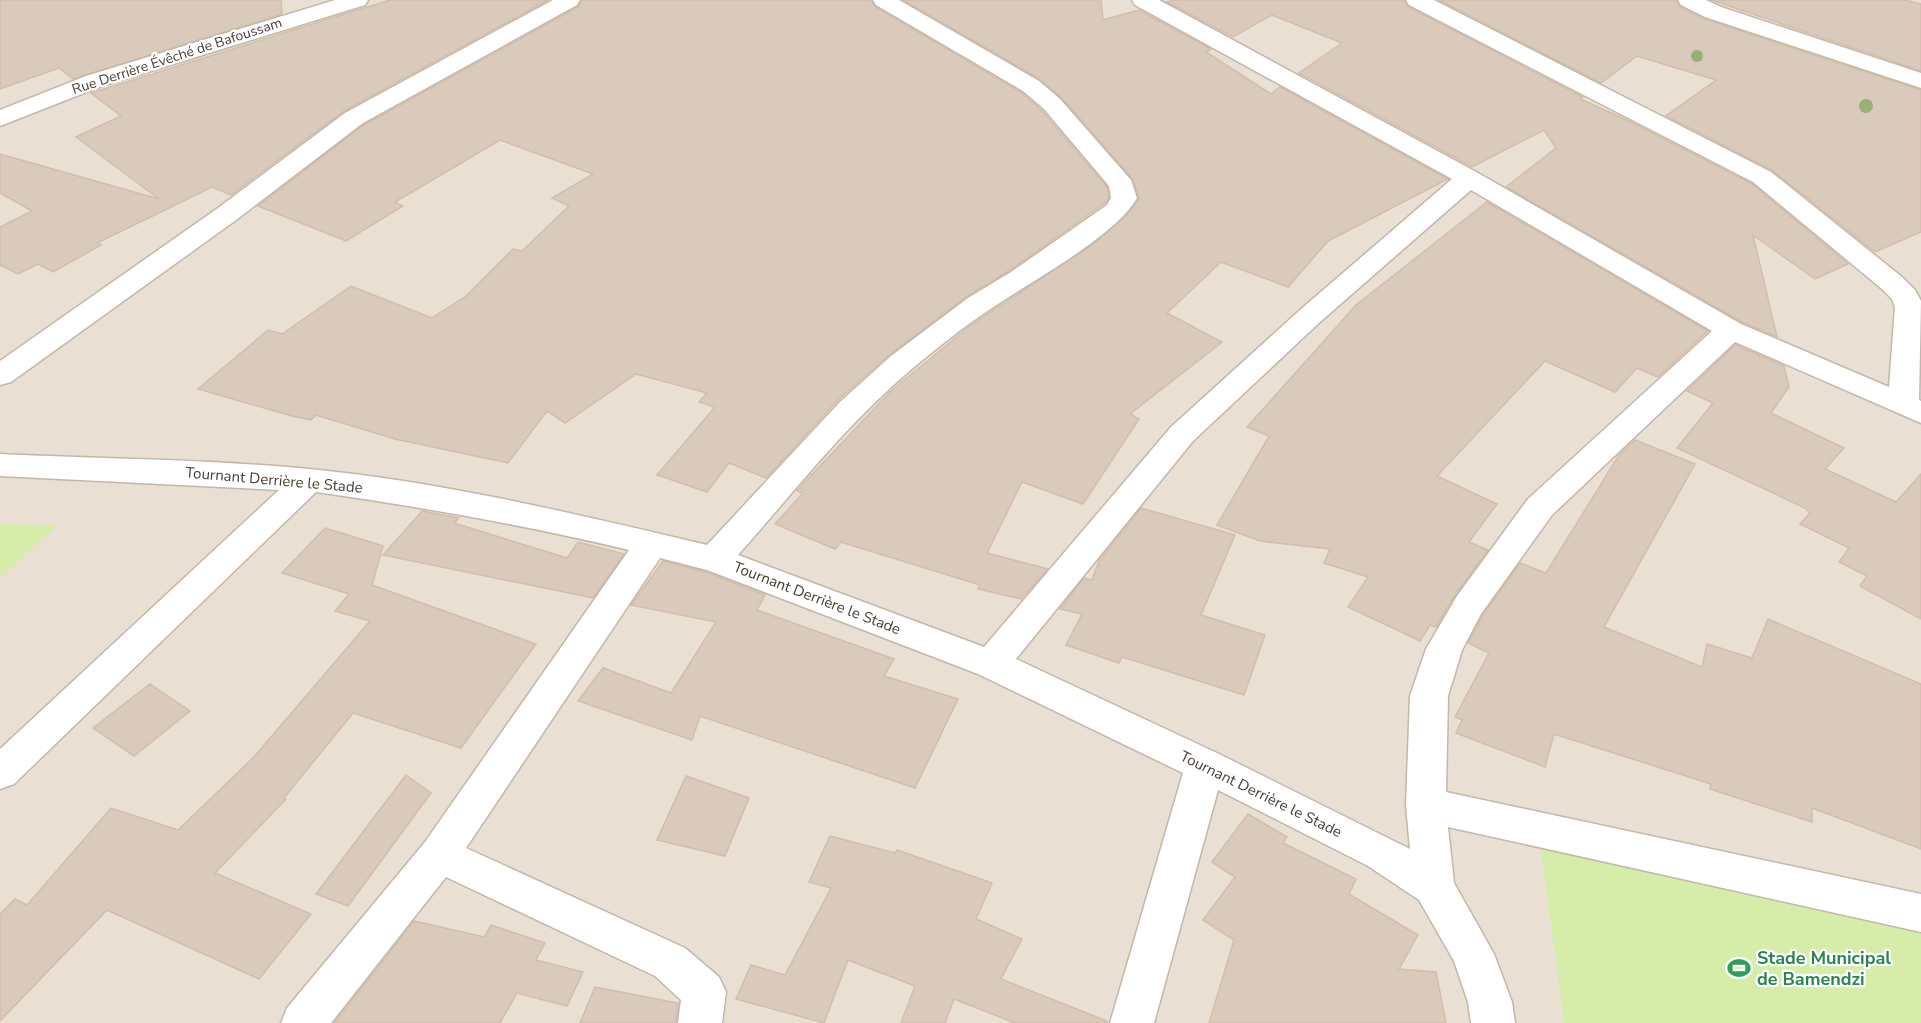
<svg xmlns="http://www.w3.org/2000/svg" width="1921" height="1023" font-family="'Nunito Sans',sans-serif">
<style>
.residential{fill:#e9dfd2}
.green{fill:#d6eda9}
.building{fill:#dacabc;stroke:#d2beab;stroke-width:1.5}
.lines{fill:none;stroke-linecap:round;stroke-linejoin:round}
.minor-casing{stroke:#c3b7a9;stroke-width:3}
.minor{fill:#fff;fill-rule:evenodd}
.tree{fill:#9ab079}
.labels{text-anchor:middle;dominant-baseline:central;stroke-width:4.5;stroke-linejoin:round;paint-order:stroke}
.far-street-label{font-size:14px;fill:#473d34;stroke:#fff}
.street-label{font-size:15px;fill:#473d34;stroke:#fff}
.near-leisure-label{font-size:18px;font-weight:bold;fill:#27864d;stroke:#fff;text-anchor:start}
</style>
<rect width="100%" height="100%" fill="#f4ede4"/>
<rect class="residential" x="0" y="0" width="1921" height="1023"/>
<g class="green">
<path d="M0 524 56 526 0 578Z"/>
<path d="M1538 826 1921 913V1023H1564Z"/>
</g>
<g class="building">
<path d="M0 0H281L282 14 73 79 59 68 0 89Z"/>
<path d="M390 0H548L344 111 231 195 212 187 97 243 101 245 53 272 38 264 18 274 0 265V227L32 211 0 193V154L159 199 76 137 121 116 91 93Z"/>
<path d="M582 0H871L875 7 1022 93 1042 111 1107 187 1109 198 1105 203 1010 270 967 296 890 354 838 400 766 478 729 463 707 492 657 475 715 407 699 402 707 393 636 374 565 423 547 411 508 463 395 439 316 415 311 420 292 416 198 389 268 330 282 334 351 286 432 318 465 297 513 249 522 251 569 206 552 198 593 174 500 140 395 202 403 206 346 241 258 206 364 125 578 7Z"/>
<path d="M903 0H1101L1103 20 1139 10 1211 49 1206 52 1271 94 1280 87 1448 179 1328 241 1288 287 1221 262 1167 313 1222 342 1130 414 1139 419 1083 504 1022 482 987 553 1048 569 1021 599 978 589 980 585 841 542 835 549 775 524 803 493 797 491 803 484 891 391 971 325 1092 245 1127 215 1139 199 1133 179 1062 98 1040 79Z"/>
<path d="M1174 0H1404L1408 7 1583 97 1580 99 1627 120 1752 184 1848 264 1815 279 1753 235 1777 337 1742 322 1506 187 1556 148 1544 130 1472 167 1299 73 1342 43 1272 15 1233 37 1167 2Z"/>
<path d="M1439 0H1676L1680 7 1704 19 1921 90V232L1875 252 1772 170 1666 116 1716 80 1637 56 1601 83Z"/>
<path d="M1711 0H1905L1921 4V71Z"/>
<path d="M1487 202 1708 331 1658 377 1637 368 1615 392 1545 361 1437 476 1497 504 1469 542 1488 550 1455 595 1436 627 1430 625 1420 641 1348 607 1368 577 1324 563 1330 549 1260 541 1217 525 1269 436 1247 427 1356 305Z"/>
<path d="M1735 345 1784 366 1789 387 1771 413 1844 448 1825 469 1896 502 1921 474V619L1860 586 1867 576 1839 562 1849 548 1800 524 1810 513 1805 508 1677 448 1713 403 1687 391Z"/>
<path d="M1635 440 1695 464 1604 627 1702 667 1707 644 1752 658 1768 619 1921 684V849L1812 808V822L1710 789 1711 784 1554 734 1545 767 1456 733 1462 720 1455 717 1489 653 1468 643 1483 615 1520 563 1546 573 1619 455Z"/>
<path d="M1141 508 1235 535 1201 615 1265 635 1244 695 1122 657 1119 663 1066 645 1082 614 1060 609 1084 578 1092 580 1099 561Z"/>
<path d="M422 511 459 518 454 523 567 558 578 542 624 554 593 598 383 555Z"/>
<path d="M325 528 383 546 372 585 536 644 461 748 353 713 284 798 286 799 215 873 311 914 259 979 107 910 0 1021V914L15 899 27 905 111 808 178 830 254 757 370 621 335 611 349 594 282 573Z"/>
<path d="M663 561 706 572 765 595 757 610 894 659 884 676 958 699 915 788 700 716 692 740 578 701 603 668 671 693 716 622 631 605Z"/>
<path d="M150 684 190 711 134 756 93 728Z"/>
<path d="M406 775 431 793 348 906 316 894Z"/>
<path d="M686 776 749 798 725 856 657 840Z"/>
<path d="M1248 814 1287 837 1283 843 1356 879 1349 894 1418 935 1399 969 1436 972 1446 1023H1209L1234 940 1203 920 1235 877 1212 862Z"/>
<path d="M830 836 895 853 897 850 992 883 976 919 1022 939 1001 979 1107 1021V1023H1015L954 999 945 1023H901L915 986 848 960 824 1023 736 999 751 965 785 975 831 888 809 882Z"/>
<path d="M414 921 484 937 491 925 545 943 536 960 583 972 567 1006 517 993 500 1023H334Z"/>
<path d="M595 987 678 1003 676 1023H580Z"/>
</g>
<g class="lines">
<g class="minor-casing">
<g id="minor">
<path d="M335 0H368L365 5 102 86 0 126V110L86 76Z"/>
<path d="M553 0H580L577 5 363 123 236 220 11 382 0 385V361L218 208 345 113Z"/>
<path d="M873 0H899L1039 81 1060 99 1131 180 1137 198C1115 237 1028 283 989 310 963 327 937 348 913 368 848 422 794 492 738 555L984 647 1171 427 1300 310 1452 179 1135 5 1132 0H1159L1478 173 1741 324 1889 387 1895 307 1892 299 1882 289 1753 182 1409 5 1406 0H1434L1771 172 1902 277 1915 290 1921 301 1919 400 1921 401V423L1735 342 1552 515 1481 614 1462 650 1448 696 1446 792 1921 894V932L1448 827 1454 883 1494 954 1512 1002 1515 1023H1471L1468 1002 1454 961 1419 900 1368 866 1218 790 1154 1023H1110L1183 773 978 674 707 570 660 558 466 848 685 948 719 977 726 992 722 1023H678L681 1000 655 976 446 877 331 1023H281L287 1008 425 842 629 550C525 525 422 507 316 492L14 784 0 789V749L279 490 0 476V454C103 459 207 459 309 469 444 482 576 514 707 545L840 402 891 356 968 298 1011 272 1107 205 1111 198 1109 186 1044 109 1023 91 876 5ZM1471 190 1712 331 1528 499 1457 596 1426 649 1410 696 1406 805 1410 849 1219 754 1016 659 1193 441 1320 322Z"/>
<path d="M1678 0H1706L1721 7 1921 73V88L1705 17 1681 5Z"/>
</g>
</g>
<use href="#minor" class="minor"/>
</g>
<g class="tree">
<circle cx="1697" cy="56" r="6"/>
<circle cx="1866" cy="106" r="7"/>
</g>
<defs>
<g id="stadium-bare" transform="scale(1.8)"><path d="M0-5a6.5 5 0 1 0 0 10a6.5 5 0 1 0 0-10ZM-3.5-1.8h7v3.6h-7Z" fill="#2e9e5b" stroke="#fff" stroke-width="2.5" paint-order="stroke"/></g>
</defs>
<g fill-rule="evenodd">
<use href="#stadium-bare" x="1739" y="968"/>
</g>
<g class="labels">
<g class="far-street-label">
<text transform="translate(177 56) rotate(-18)">Rue Derrière Évêché de Bafoussam</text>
</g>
<g class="street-label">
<text transform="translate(274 480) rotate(5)">Tournant Derrière le Stade</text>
<text transform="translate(817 598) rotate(21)">Tournant Derrière le Stade</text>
<text transform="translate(1261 794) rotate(26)">Tournant Derrière le Stade</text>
</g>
<g class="near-leisure-label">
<text x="1757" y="958">Stade Municipal<tspan x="1757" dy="21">de Bamendzi</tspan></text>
</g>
</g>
</svg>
